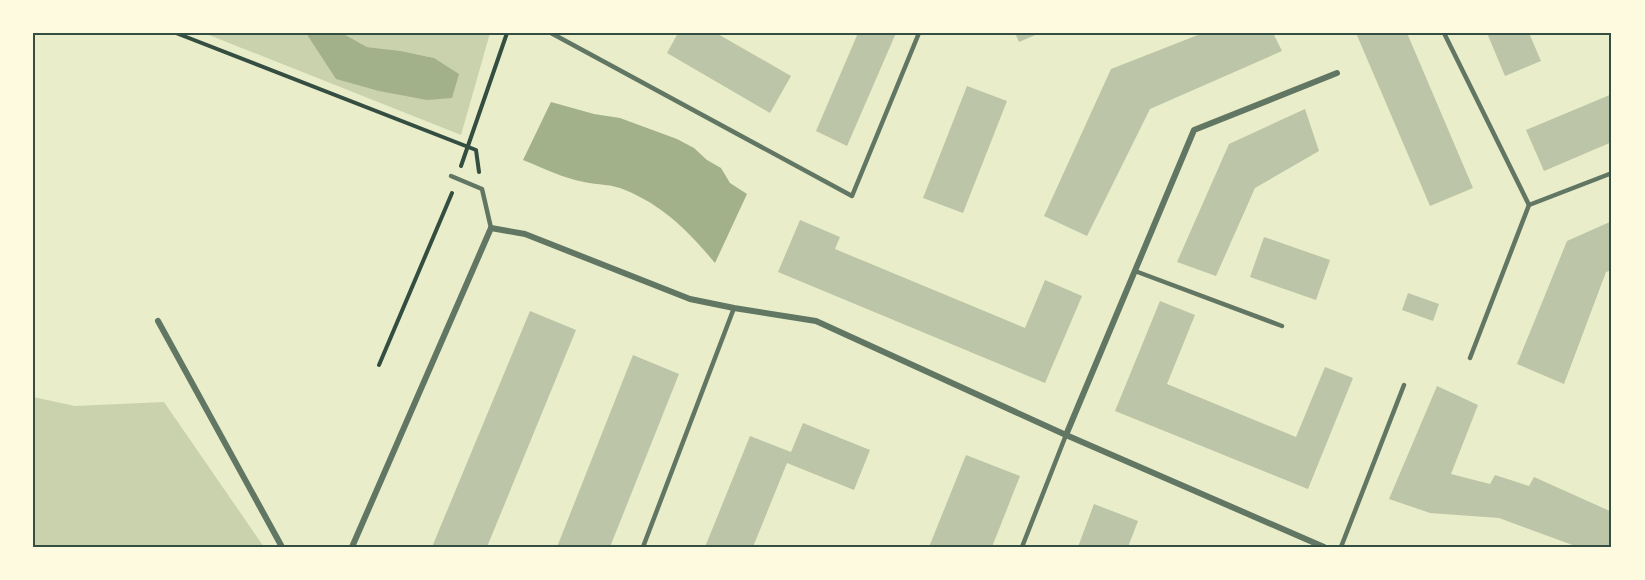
<svg xmlns="http://www.w3.org/2000/svg" width="1645" height="580" font-family="'Work Sans',sans-serif">
<style>
.green{fill:#cad2ad}
.water{fill:#a3b18a}
.building{fill:#bcc5a7}
.lines{fill:none;stroke-linecap:round;stroke-linejoin:round}
.path{stroke:#344e41;stroke-width:4}
.service{stroke:#617663;stroke-width:4.5}
.minor{stroke:#617663;stroke-width:6}
.neatline{fill:none;stroke:#344e41;stroke-width:2}
</style>
<rect width="100%" height="100%" fill="#e9edc9"/>
<g class="green">
<path d="M204 33H306L320 52 434 58 401 51 367 47 342 33H490L461 135Z"/>
<path d="M33 397 75 406 164 402 264 547H33Z"/>
</g>
<g class="water">
<path d="M306 33H342L367 47 401 51 434 58 459 74 452 98 427 100 379 91 336 79Z"/>
<path d="M551 102 594 114 620 118 677 139 694 148 707 160 721 168 730 183 747 194 715 263C689 232 664 206 625 190 612 184 598 185 584 182 563 178 543 168 523 160Z"/>
</g>
<g class="building">
<path d="M678 33H716L791 76 770 113 667 53Z"/>
<path d="M858 33H896L847 146 816 131Z"/>
<path d="M1015 33H1040L1019 42Z"/>
<path d="M1203 33H1273L1282 51 1150 109 1087 236 1044 216 1111 69Z"/>
<path d="M1356 33H1407L1473 188 1430 206Z"/>
<path d="M1487 33H1529L1541 61 1505 76Z"/>
<path d="M967 86 1007 101 963 213 923 198Z"/>
<path d="M1612 94V142L1544 171 1526 130Z"/>
<path d="M1305 109 1319 151 1255 188 1216 276 1177 262 1229 144Z"/>
<path d="M800 220 840 237 835 249 1025 328 1045 280 1082 296 1045 383 778 272Z"/>
<path d="M1612 221V270L1606 272 1564 384 1517 364 1567 241Z"/>
<path d="M1264 237 1330 260 1316 300 1250 277Z"/>
<path d="M1408 293 1439 304 1433 321 1402 310Z"/>
<path d="M1160 301 1195 315 1167 384 1296 437 1325 367 1353 378 1308 489 1115 411Z"/>
<path d="M530 311 576 330 487 547H432Z"/>
<path d="M633 355 679 374 610 547H557Z"/>
<path d="M1437 386 1478 405 1451 474 1490 484 1495 475 1529 486 1534 477 1612 512V547H1578L1499 518 1430 513 1389 499Z"/>
<path d="M803 423 870 450 854 490 787 463 753 547H705L750 436 791 452Z"/>
<path d="M966 455 1020 476 992 547H929Z"/>
<path d="M1094 504 1138 521 1128 547H1078Z"/>
</g>
<g class="lines">
<g class="path">
<path d="M176 33 476 150 479 172"/>
<path d="M461 166 507 33"/>
<path d="M379 365 452 193"/>
</g>
<g class="service">
<path d="M551 33 852 196 919 33"/>
<path d="M1444 33 1529 205"/>
<path d="M451 176 482 189 491 228"/>
<path d="M1135 271 1282 326"/>
<path d="M1470 358 1529 205 1612 173"/>
<path d="M643 547 734 308"/>
<path d="M1022 547 1066 435"/>
<path d="M1341 547 1404 385"/>
</g>
<g class="minor">
<path d="M158 321 282 547"/>
<path d="M1066 435 1194 130 1337 73"/>
<path d="M352 547 491 228 525 234 690 299 734 308 816 321 1066 435 1324 547"/>
</g>
</g>
<rect width="1645" height="580" fill="none" stroke="#fefae0" stroke-width="69"/>
<rect x="34" y="34" width="1576" height="512" class="neatline"/>
</svg>
